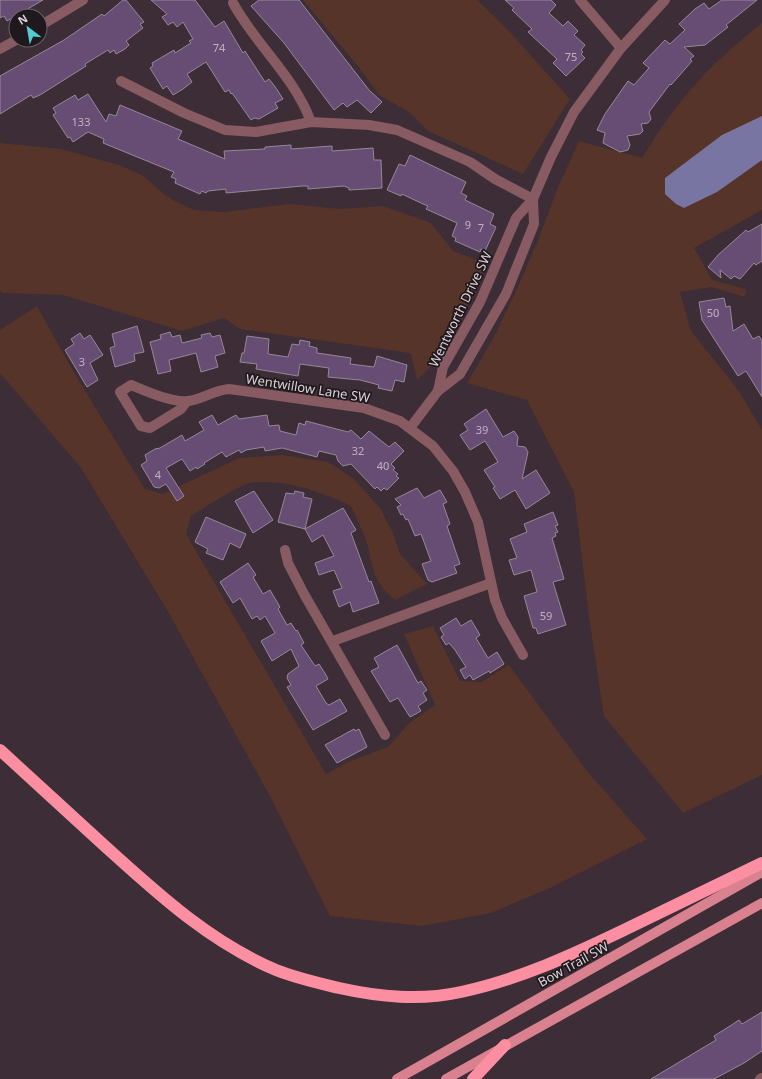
<svg xmlns="http://www.w3.org/2000/svg" width="762" height="1079" font-family="'Noto Sans',sans-serif">
<style>
.green{fill:#56342a}
.water{fill:#7875a3}
.building{fill:#674c74;stroke:#948999}
.lines{fill:none;stroke-linecap:round;stroke-linejoin:round}
.minor{stroke:#885b62;stroke-width:10}
.major{stroke:#da818f;stroke-width:10}
.highway{stroke:#fb8fa1;stroke-width:12}
.labels{text-anchor:middle;dominant-baseline:central;stroke-width:3.5;stroke-linejoin:round;paint-order:stroke}
.number-label{font-size:11px;fill:#c0b1c0}
.street-label{font-size:13px;fill:#ddd3d9;stroke:#1f181c}
</style>
<rect width="100%" height="100%" fill="#3c2d36"/>
<g class="green">
<path d="M303 0H477L509 31 570 99 523 174 428 131 409 112 379 95 361 70Z"/>
<path d="M762 23V210L694 248 712 280 746 289 745 297 711 287 680 292 691 331 739 391 762 430V775L683 813 604 716 589 617 574 492 527 400 467 383 494 337 516 291 537 243 558 187 579 141 642 158C657 134 673 109 692 88 713 64 737 43 762 23Z"/>
<path d="M0 143 61 149 119 165 142 175 169 198 194 210 224 212 290 204 341 209 383 206 431 223 453 251 488 264 457 327 435 362 417 380 411 354 404 352 240 329 224 318 182 331 63 295 2 293 0 290Z"/>
<path d="M37 306 73 371 145 489 163 494 239 458 282 455 328 462 353 478 380 508 393 533 400 554 427 584 395 600C372 580 374 571 367 543 363 531 356 518 351 506 322 492 283 478 250 483 241 484 201 510 191 516L186 534 326 774 348 762 388 747 409 723 435 705 404 634 433 626 460 681 481 682 509 665 587 771 647 839 550 888 491 913 422 926 330 916 271 798 167 610 81 468 0 373V330Z"/>
</g>
<path class="water" d="M762 116V160L717 192 684 208 676 204 665 194V178L722 135Z"/>
<g class="building">
<path d="M0 0H43L7 21 4 16 0 18Z"/>
<path d="M123 0H126L144 22 140 24 143 28 126 41 129 45 125 49 116 54 114 50 110 53 108 50 85 64 86 66 40 95 33 98 31 95 0 114V76L64 40 102 14 104 16Z"/>
<path d="M151 0H195L215 27 224 21 243 53 245 51 265 82 269 79 276 88 283 99 275 103 278 108 259 119 254 118 251 120 232 93 231 94 229 90 225 92 206 62 187 74 192 82 183 89 173 95 167 86 163 89 150 68 153 66 152 63 174 50 175 53 191 43 189 41 193 39 183 22 177 27 173 22 168 25 162 17 167 14Z"/>
<path d="M259 0H299L369 90 382 102 371 113 357 100 347 107 343 103 334 110 284 43 251 6Z"/>
<path d="M505 0H551L556 5 549 13 563 26 568 21 578 31 574 35 585 45 581 50 583 52 581 54 585 58 566 76 553 63 557 59 528 32 532 29 512 10 514 8Z"/>
<path d="M722 0H757L726 25 728 27 705 45 684 47 694 56 690 59 692 61 671 85 670 84 649 112 651 119 648 123 641 124 643 131 640 134 627 136 630 145 628 150 620 152 603 143 605 133 597 130 605 114 628 81 634 85 649 68 643 63 665 40 670 44 685 30 679 24 695 9 704 3 709 9Z"/>
<path d="M88 94 106 122 109 114 116 116 120 105 182 131 178 139 225 159 224 151 265 149V147L291 145V149L332 146V151L373 148 374 160H381L382 188 349 190V188L344 186 308 189V186H302L226 193V189L208 191 206 193 202 191 200 194 175 183 176 179 171 177 174 172 103 143 104 139 88 132 73 142 70 137 68 138 53 115 56 113 53 108 75 95 78 100Z"/>
<path d="M410 155 466 182 461 193 467 196 465 200 494 214 490 224 496 227 485 251 481 249 480 252 455 241 456 238 452 236 457 223 426 209 428 206 423 204 402 194 401 196 387 190 399 164 405 166Z"/>
<path d="M762 224V261L756 265 754 263 740 279 734 276 731 279 720 270 721 278 708 267 718 255 746 230 748 232Z"/>
<path d="M724 298 726 307 730 306 733 331 744 324 753 339 759 336 762 341V397L746 371 738 376 702 320 699 302Z"/>
<path d="M137 326 144 352 134 354 135 361 115 367 110 348 115 346 112 334Z"/>
<path d="M170 332 172 337 180 335 182 343 202 338 201 335 210 333 212 337 220 335 225 353 215 356 218 367 201 372 196 353 169 360 171 371 158 374 150 342 161 339 160 335Z"/>
<path d="M80 333 84 339 90 335 103 355 90 363 98 380 87 387 65 350 74 344 71 339Z"/>
<path d="M247 336 269 339 268 354 288 357 292 344 299 345 300 340 310 342 309 346 317 348V353L351 358 350 364 374 367 377 356 407 365 404 382 395 380 392 391 378 388 379 385 360 380 328 377 329 368 300 364 298 376 256 369 257 364 240 362 242 353H244Z"/>
<path d="M486 409 503 437 514 431 518 437 517 446 525 447 528 452 522 479 536 470 550 493 526 509 515 490 500 499 493 488 495 487 484 470 498 462 485 441 470 450 460 435 468 430 464 424Z"/>
<path d="M212 415 218 425 236 415 239 419 267 415 269 426 279 425 280 431 296 435 299 423 305 425 306 421 348 432 351 430 361 439 369 431 389 447 395 442 404 451 391 464 395 468 393 470 398 474 396 476 399 478 387 490 384 488 381 491 377 487 375 489 351 464 343 466 338 461 336 455 319 451 317 457 282 448 265 451 264 447 246 450 241 453 239 450 226 457 222 452 204 463 205 464 197 469 196 467 190 471 182 459 166 468 184 496 177 501 166 484 159 488 154 487 141 465 147 461 145 455 155 449 160 448 182 435 185 441 204 430 199 422Z"/>
<path d="M417 488 424 498 440 490 447 502 443 504 450 524 447 526 460 564 454 566 457 573 432 582 428 580 422 564 431 561 421 534 415 536 408 519 406 520 403 514 401 515 397 507 401 505 395 499Z"/>
<path d="M254 491 273 520 253 533 235 501Z"/>
<path d="M295 491 304 493 303 497 312 499 305 529 343 508 356 530 351 533 369 582 371 581 379 603 353 612 350 602 339 607 333 591 342 588 334 570 319 575 315 563 334 556 323 535 312 542 305 529 278 522 286 493 294 494Z"/>
<path d="M553 512 558 525 555 526 558 532 555 533 556 536 552 538 564 579 553 582 566 625 538 634 536 628H533L524 596 537 592 531 570 514 575 509 560 517 558 510 539 527 532 524 524Z"/>
<path d="M206 517 246 534 240 548 230 543 223 560 206 553 208 549 195 542Z"/>
<path d="M248 563 256 575 253 577 263 594 270 590 280 607 278 609 287 625 291 623 296 631 297 630 304 643 301 645 315 666 319 664 326 675 328 679 316 686 326 703 329 705 340 699 347 711 313 730 287 687 291 685 287 678 288 674 299 666 291 649 272 661 261 641 275 633 265 616 260 620 257 616 252 619 240 598 233 603 220 582Z"/>
<path d="M456 618 461 626 471 620 480 635 476 638 488 658 497 652 504 664 490 673 489 671 473 680 470 675 465 679 460 670 466 667 455 650 449 643 446 645 441 637 444 635 440 628Z"/>
<path d="M397 645 418 683 421 681 427 690 423 693 427 700 418 706 421 711 410 717 398 698 390 702 371 671 379 667 374 658Z"/>
<path d="M354 729 355 731 359 729 367 747 337 763 325 745Z"/>
<path d="M762 1012V1051L744 1063 714 1079H651L716 1040 714 1036 730 1026 739 1020 742 1024Z"/>
</g>
<g class="lines">
<g class="minor">
<path d="M580 0 621 48"/>
<path d="M233 3C256 45 294 76 311 122"/>
<path d="M40 26 83 0"/>
<path d="M0 49 16 40"/>
<path d="M121 81 184 113 225 130 256 132 311 122 369 125 397 130 470 162 495 179 533 199"/>
<path d="M438 391 443 367 480 302 516 218 533 199 551 157 574 112 621 48 665 0"/>
<path d="M187 401 181 409 150 428 141 426 120 392 131 385C146 391 172 403 188 401 201 400 214 390 229 389L364 408 400 421 433 446 453 471 465 492 478 522 495 600 502 618 523 655"/>
<path d="M410 428 438 391 460 374 506 294 534 224 533 199"/>
<path d="M285 550 288 563 304 594 385 735"/>
<path d="M333 641 491 583"/>
<path d="M760 1079 762 1078"/>
</g>
<g class="major">
<path d="M397 1079 762 872"/>
<path d="M446 1079 762 903"/>
</g>
<g class="highway">
<path d="M0 750C36 783 71 815 107 848 159 895 210 942 276 970 296 978 318 983 339 988 380 997 420 1001 461 992 518 980 572 955 624 930 670 908 716 885 762 863"/>
<path d="M473 1079 505 1045"/>
</g>
</g>
<g class="labels">
<g class="number-label">
<text x="219" y="47">74</text>
<text x="571" y="56">75</text>
<text x="81" y="121">133</text>
<text x="468" y="224">9</text>
<text x="481" y="227">7</text>
<text x="713" y="312">50</text>
<text x="82" y="361">3</text>
<text x="482" y="429">39</text>
<text x="358" y="450">32</text>
<text x="383" y="465">40</text>
<text x="158" y="474">4</text>
<text x="546" y="615">59</text>
</g>
<g class="street-label">
<text transform="translate(460 309) rotate(-64)">Wentworth Drive SW</text>
<text transform="translate(308 388) rotate(9)">Wentwillow Lane SW</text>
<text transform="translate(573 964) rotate(-29)">Bow Trail SW</text>
</g>
</g>
<g transform="translate(28 28) rotate(329)"><circle r="19" fill="#1f181c" stroke="#6b6368"/>
<path d="M0-3L7 15L0 10L-7 15Z" fill="#52cbd7"/>
<text y="-6" font-size="11" font-weight="bold" text-anchor="middle" fill="#ddd3d9">N</text>
</g>
</svg>
